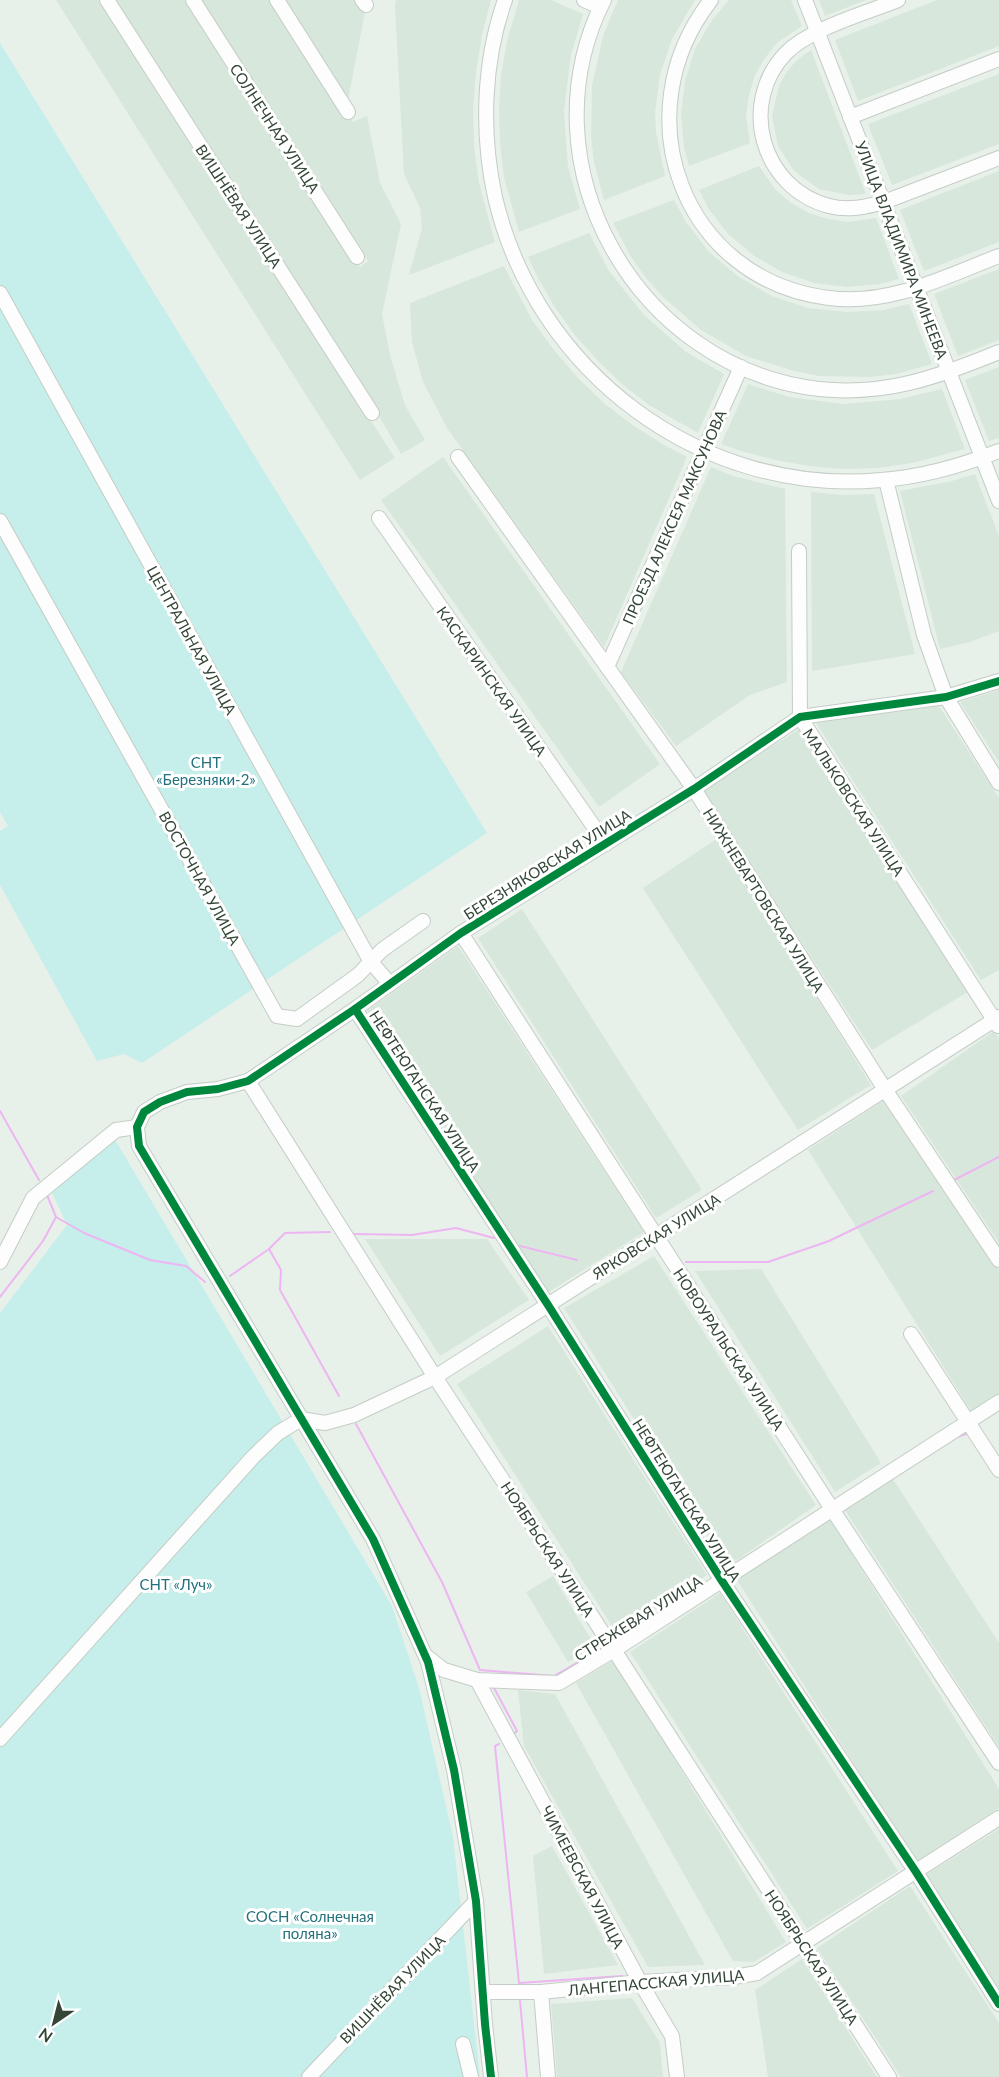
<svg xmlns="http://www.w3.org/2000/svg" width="999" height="2077" font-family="Lato,sans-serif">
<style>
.residential{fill:#d8e7db}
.green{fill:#c6eeea}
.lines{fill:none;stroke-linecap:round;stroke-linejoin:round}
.stream{stroke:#edb6f2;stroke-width:2}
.minor-casing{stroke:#c4cdc6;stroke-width:16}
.minor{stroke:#fcfdfc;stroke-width:14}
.cycleway-casing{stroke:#fff;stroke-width:11}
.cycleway{stroke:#00873e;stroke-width:8}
.labels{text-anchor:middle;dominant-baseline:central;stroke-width:6;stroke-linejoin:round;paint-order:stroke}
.street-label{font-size:15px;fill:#344737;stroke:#fff}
.park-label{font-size:15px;fill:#23717d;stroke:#fff}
</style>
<rect width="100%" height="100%" fill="#e8f0ea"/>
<g class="residential">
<path d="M56 0H101L395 458 360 480Z"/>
<path d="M111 0H187L360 267 368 261 199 0H274L353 122 367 116 380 183 401 224 382 314 390 355 405 405 425 440 401 454 379 416Z"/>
<path d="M280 0H357L365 12 348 100Z"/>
<path d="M396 0H491L482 35 476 72 473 109 474 146 479 183 495 242 409 275 422 228 420 208 404 174 395 7Z"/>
<path d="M519 0H551L583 14 571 55 564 111 568 167 580 209 519 232 504 178 500 144 499 109 501 75 507 41Z"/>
<path d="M618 0H695L672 39 660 75 655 113 656 132 665 176 604 200 594 162 591 137 592 86 603 36Z"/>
<path d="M729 0H791L802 26 778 42 765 58 755 75 749 95 746 115 750 143 689 166 684 147 681 114 685 81 695 49 712 20Z"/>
<path d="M819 0H866L825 16Z"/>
<path d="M937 0H999V46L858 101 835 40Z"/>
<path d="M811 50 866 194 849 195 819 189 794 171 778 146 772 116 779 86 786 73 796 61Z"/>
<path d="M999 74V144L892 185 868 124Z"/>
<path d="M759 166 775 189 791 203 809 213 828 219 848 222 876 218 899 279 880 284 847 287 814 283 782 272 754 256 728 234 708 208 699 190Z"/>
<path d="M999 171V242L924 271 900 210Z"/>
<path d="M674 200 686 222 709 252 739 277 772 296 808 308 846 312 885 310 909 304 932 364 896 374 871 377 819 376 794 371 746 356 701 330 663 297 646 278 631 257 613 223Z"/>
<path d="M589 233 609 271 644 315 686 352 724 374 698 433 649 405 622 384 597 360 574 334 554 306 537 276 528 257Z"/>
<path d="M504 266 532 320 554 350 578 378 605 404 634 426 666 446 687 457 604 647 447 428 423 382 412 342 410 303Z"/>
<path d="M999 269V340L958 356 934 294Z"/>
<path d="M999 367V438L989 441 965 380Z"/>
<path d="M748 384 789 397 844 404 900 399 942 389 965 449 912 463 878 468 843 469 809 466 775 460 741 451 721 444Z"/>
<path d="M443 457 660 764 599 807 381 500Z"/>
<path d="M711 467 733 476 785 489 787 682 750 695 676 746 621 672Z"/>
<path d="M975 474 999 536V631L970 642 940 649 900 491 952 481Z"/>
<path d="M811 492 843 495 874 494 915 654 812 671Z"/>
<path d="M999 690V762L960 702Z"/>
<path d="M939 706 999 798V970L981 980 816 723Z"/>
<path d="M801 728 971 990 872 1050 702 790Z"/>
<path d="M718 838 871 1085 798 1130 643 888Z"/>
<path d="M522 909 702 1190 656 1218 478 938Z"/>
<path d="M458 946 644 1232 547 1293 367 1011Z"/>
<path d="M994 1031 999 1039V1243L901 1096Z"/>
<path d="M883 1101 999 1270V1398L973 1414 808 1150Z"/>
<path d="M365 1239H487L529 1300 440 1356Z"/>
<path d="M654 1256 816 1505 727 1567 564 1308Z"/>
<path d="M761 1269 881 1463 835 1492 695 1271Z"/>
<path d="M548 1326 707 1575 617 1634 457 1384Z"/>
<path d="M893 1479 999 1643V1747L845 1510Z"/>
<path d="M830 1519 999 1789V1808L917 1863 737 1580Z"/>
<path d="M553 1576 595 1646 568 1662 526 1592Z"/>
<path d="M720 1593 898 1871 807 1929 630 1652Z"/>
<path d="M614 1660 786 1942 754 1962 733 1961 576 1683Z"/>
<path d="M518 1690 555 1694 705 1965 648 1967 524 1746Z"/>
<path d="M999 1829V1993L924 1876Z"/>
<path d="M552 1846 618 1965 544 1974 533 1856Z"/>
<path d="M910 1886 999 2023V2077H901L817 1948Z"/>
<path d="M802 1959 877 2077H768L755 1990Z"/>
<path d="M632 1998 660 2043 663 2077H557L551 2004Z"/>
</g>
<g class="green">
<path d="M0 43 487 833 142 1063 124 1054 97 1061 0 885V831L8 826 0 812Z"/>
<path d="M114 1138 392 1606 419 1688 453 1837 480 2077H0V1313L67 1225 51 1190Z"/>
</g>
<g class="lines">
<g class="stream">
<path d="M0 1111 39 1180"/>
<path d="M954 1180 999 1157"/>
<path d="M56 1217 84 1233 150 1260 186 1266 205 1282"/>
<path d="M354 1234 412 1235 456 1228 494 1238"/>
<path d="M520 1246 577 1260"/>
<path d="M269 1249 281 1270 280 1290 339 1396"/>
<path d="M686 1262H768L829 1241 933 1191"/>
<path d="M230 1276 269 1249 285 1233 330 1232"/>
<path d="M0 1297 43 1241 56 1217 47 1195"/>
<path d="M356 1424 442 1582 480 1670 554 1676 601 1649"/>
<path d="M957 1437 966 1434"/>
<path d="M493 1686 517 1731 512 1735"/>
<path d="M499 1744 495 1746 519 1983 622 1976"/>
<path d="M520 2001 527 2077"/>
</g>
<g class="minor-casing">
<g id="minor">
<path d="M107 0 372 413"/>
<path d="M193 0 357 257"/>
<path d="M277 0 348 112"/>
<path d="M362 0 366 5"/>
<path d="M505 0C483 62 481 133 495 197 535 371 701 497 881 480 922 477 961 466 999 451"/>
<path d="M584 0 600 7"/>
<path d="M604 0C521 165 637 368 819 389 886 396 938 377 999 352"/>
<path d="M711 0C622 114 682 280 829 298 889 306 944 277 999 256"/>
<path d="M805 0 999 501"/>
<path d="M898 0C866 13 809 29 786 53 738 103 761 188 829 206 848 211 866 207 884 202L999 158"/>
<path d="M850 117 999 59"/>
<path d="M0 293 371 962 390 984"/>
<path d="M458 457 694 789 886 1091 999 1260"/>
<path d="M886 480 924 635 946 697 999 783"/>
<path d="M379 518 606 844"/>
<path d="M0 521 277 1016 297 1019 358 975 382 950 423 921"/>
<path d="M799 551 800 717 998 1026"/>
<path d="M607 667 741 367"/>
<path d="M461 933 832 1509 999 1763"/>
<path d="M355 1009 548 1305 722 1581 916 1872 999 2004"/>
<path d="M248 1081 435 1377 614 1650 889 2077"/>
<path d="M137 1127 139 1146 373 1539 428 1662 454 1770 476 1901 485 2024 491 2077"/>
<path d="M137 1127 144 1112 160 1102 187 1092 218 1089 248 1081 355 1009 461 933 694 789 800 717 946 697 999 681"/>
<path d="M0 1262 33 1198 116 1130 137 1127"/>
<path d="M911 1334 999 1470"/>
<path d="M301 1419 325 1423 354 1415 435 1377 999 1017"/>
<path d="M426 1656 444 1670 477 1680 559 1683 614 1650 999 1402"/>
<path d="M477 1680 640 1982 672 2036 677 2077"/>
<path d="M0 1739 253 1457 278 1433 301 1419"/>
<path d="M484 1992H541L640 1982 734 1977 757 1973 999 1818"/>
<path d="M541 1992 548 2077"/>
<path d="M463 2044 471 2077"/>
<path d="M309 2077 476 1901"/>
</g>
</g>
<use href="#minor" class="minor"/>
<g class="cycleway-casing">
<g id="cycleway">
<path d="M355 1009 548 1305 722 1581 916 1872 999 2004"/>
<path d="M491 2077 485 2024 476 1901 454 1770 428 1662 373 1539 139 1146 137 1127 144 1112 160 1102 187 1092 218 1089 248 1081 355 1009 461 933 694 789 800 717 946 697 999 681"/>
</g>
</g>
<use href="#cycleway" class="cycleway"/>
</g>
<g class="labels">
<g class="street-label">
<text transform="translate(275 128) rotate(57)">СОЛНЕЧНАЯ УЛИЦА</text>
<text transform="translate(239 206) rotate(57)">ВИШНЁВАЯ УЛИЦА</text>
<text transform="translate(902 250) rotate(69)">УЛИЦА ВЛАДИМИРА МИНЕЕВА</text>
<text transform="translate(674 517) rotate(-66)">ПРОЕЗД АЛЕКСЕЯ МАКСУНОВА</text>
<text transform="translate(192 640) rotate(61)">ЦЕНТРАЛЬНАЯ УЛИЦА</text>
<text transform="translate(492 681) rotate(55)">КАСКАРИНСКАЯ УЛИЦА</text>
<text transform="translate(854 802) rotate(57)">МАЛЬКОВСКАЯ УЛИЦА</text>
<text transform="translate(547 864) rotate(-32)">БЕРЕЗНЯКОВСКАЯ УЛИЦА</text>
<text transform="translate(200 878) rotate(61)">ВОСТОЧНАЯ УЛИЦА</text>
<text transform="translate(764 900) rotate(58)">НИЖНЕВАРТОВСКАЯ УЛИЦА</text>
<text transform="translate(425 1091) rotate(57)">НЕФТЕЮГАНСКАЯ УЛИЦА</text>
<text transform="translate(656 1236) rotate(-32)">ЯРКОВСКАЯ УЛИЦА</text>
<text transform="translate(729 1349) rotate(57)">НОВОУРАЛЬСКАЯ УЛИЦА</text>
<text transform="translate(687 1500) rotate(58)">НЕФТЕЮГАНСКАЯ УЛИЦА</text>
<text transform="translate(548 1549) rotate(57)">НОЯБРЬСКАЯ УЛИЦА</text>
<text transform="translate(638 1618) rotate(-32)">СТРЕЖЕВАЯ УЛИЦА</text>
<text transform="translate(583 1877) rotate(62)">ЧИМЕЕВСКАЯ УЛИЦА</text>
<text transform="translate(812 1957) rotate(57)">НОЯБРЬСКАЯ УЛИЦА</text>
<text transform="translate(656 1982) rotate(-5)">ЛАНГЕПАССКАЯ УЛИЦА</text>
<text transform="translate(392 1989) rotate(-46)">ВИШНЁВАЯ УЛИЦА</text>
</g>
<g class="park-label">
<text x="206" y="762">СНТ<tspan x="206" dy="17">«Березняки-2»</tspan></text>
<text x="176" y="1584">СНТ «Луч»</text>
<text x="310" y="1916">СОСН «Солнечная<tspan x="310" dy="17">поляна»</tspan></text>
</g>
</g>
<g transform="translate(54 2023) rotate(215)" stroke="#ffffff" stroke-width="4.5" paint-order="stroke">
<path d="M0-4.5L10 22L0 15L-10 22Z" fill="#344737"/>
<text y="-9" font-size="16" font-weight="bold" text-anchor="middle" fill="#344737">N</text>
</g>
</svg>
